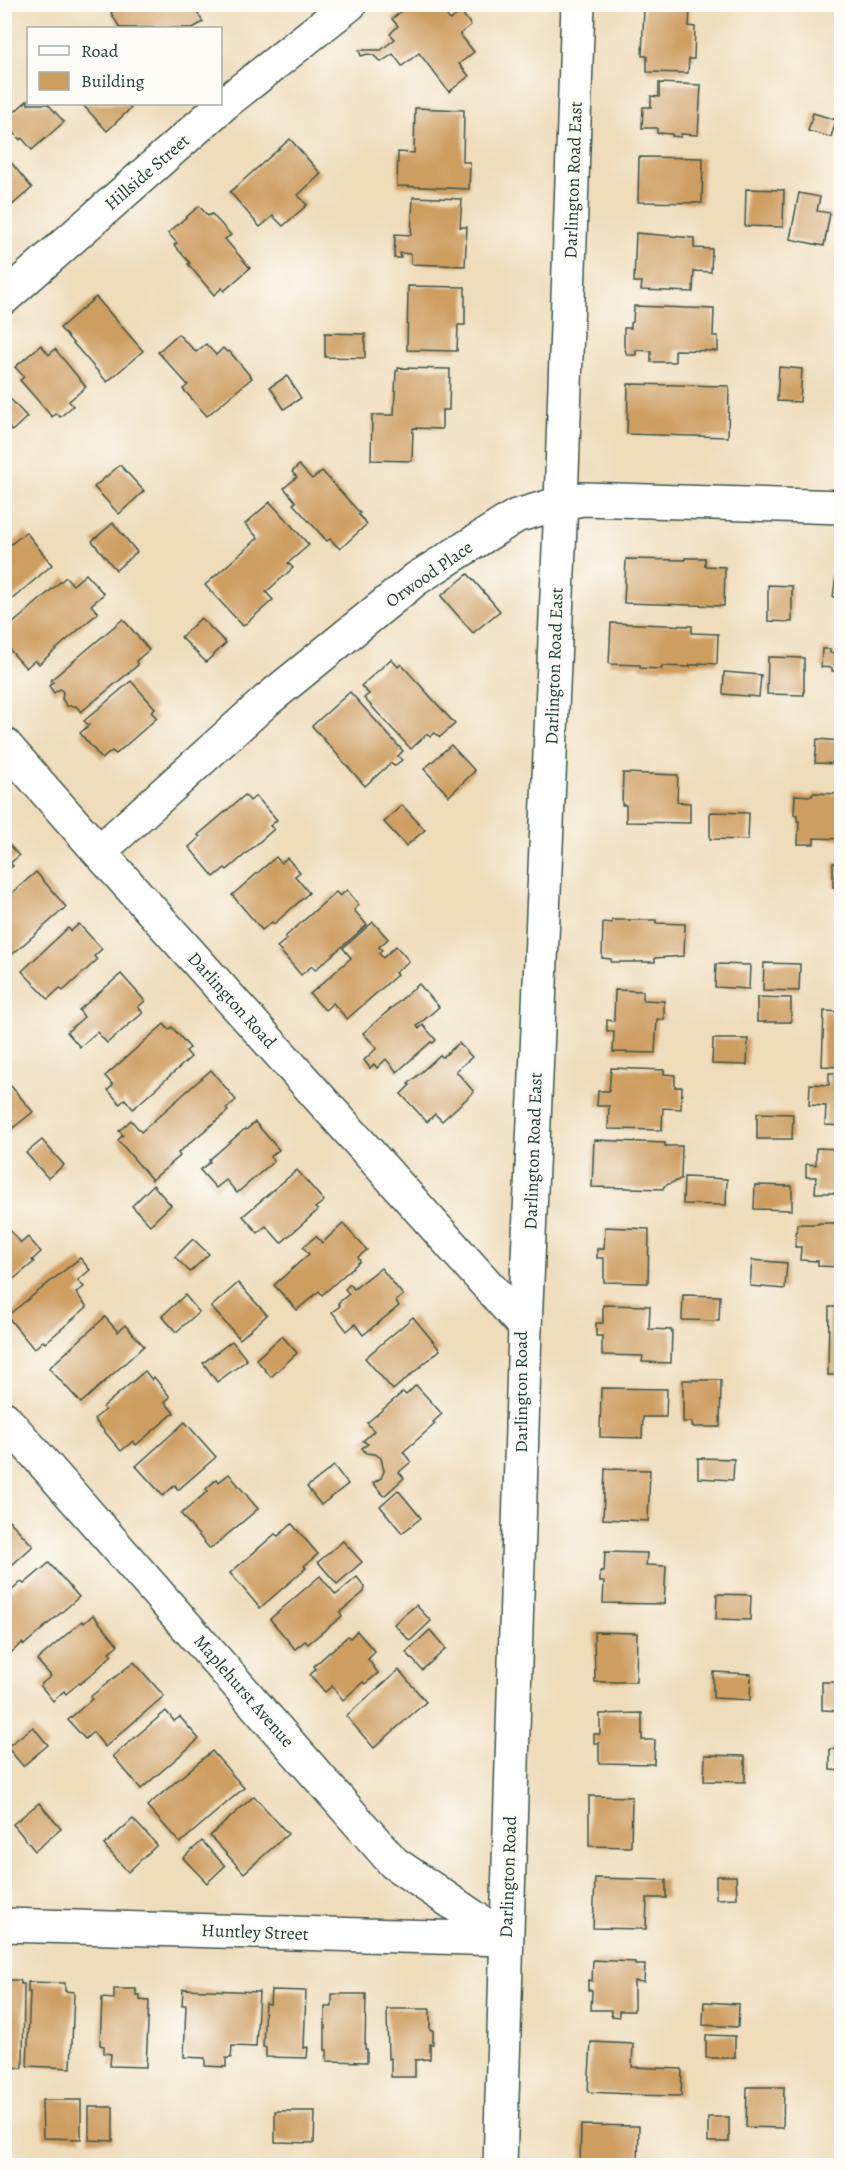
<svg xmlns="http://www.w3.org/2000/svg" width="846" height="2170" font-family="Alegreya,serif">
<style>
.building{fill:#ce9d60}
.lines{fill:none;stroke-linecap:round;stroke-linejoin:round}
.street-casing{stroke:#3e5548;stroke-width:36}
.street{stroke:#fff;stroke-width:33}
.labels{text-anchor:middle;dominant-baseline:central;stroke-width:6;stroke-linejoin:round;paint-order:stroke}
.street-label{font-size:18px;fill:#1f3d34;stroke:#fdfcf7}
</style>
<rect width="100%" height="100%" fill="#fdfcf7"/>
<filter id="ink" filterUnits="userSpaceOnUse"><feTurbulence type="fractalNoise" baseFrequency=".0167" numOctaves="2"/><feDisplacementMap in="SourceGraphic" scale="12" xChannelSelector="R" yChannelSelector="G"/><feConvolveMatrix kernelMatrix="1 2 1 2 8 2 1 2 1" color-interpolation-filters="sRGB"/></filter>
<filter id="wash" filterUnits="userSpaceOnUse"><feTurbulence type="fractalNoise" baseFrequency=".008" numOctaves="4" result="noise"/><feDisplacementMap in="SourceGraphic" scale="24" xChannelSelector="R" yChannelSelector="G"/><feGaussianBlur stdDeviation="1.35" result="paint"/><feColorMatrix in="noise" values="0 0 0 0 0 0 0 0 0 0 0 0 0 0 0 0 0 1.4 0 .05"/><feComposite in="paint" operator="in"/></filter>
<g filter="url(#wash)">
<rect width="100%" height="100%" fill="#eedcba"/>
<g id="blocks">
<g class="building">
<path d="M124 4H192L203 22 193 28H120L111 13Z"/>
<path d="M410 4H438L450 20 461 12 471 25 460 34 474 52 459 64 469 76 449 92 419 53 402 66 393 54 381 62 373 55 368 54 361 56 359 50H381L395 39 390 34 398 26 392 19Z"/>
<path d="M644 8 690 9 689 26 695 27 694 59H689L688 73 647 72V56H642Z"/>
<path d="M659 83 701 85 698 135 681 134V137L672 136V134L657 133V128H642L643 107H651V96L659 97Z"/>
<path d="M28 100V104H48L64 122 32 150 22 138 20 140 4 121Z"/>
<path d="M82 104H127L131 108 107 131Z"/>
<path d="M415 108 464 110 463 162H470L469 189 397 186 398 152 414 153Z"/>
<path d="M813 113 836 120 831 137 808 131Z"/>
<path d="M290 139 321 174 298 195 307 205 283 226 273 216 260 227 230 192Z"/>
<path d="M4 154 32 188 4 212Z"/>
<path d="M639 157 703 158 702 203 638 202Z"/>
<path d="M746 189 784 190 783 227 745 226Z"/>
<path d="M799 193 820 197 817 211 830 213 824 246 790 239Z"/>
<path d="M413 197 462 199 460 227H467L465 266 411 264V254L400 253 401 258H394L395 234 411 235Z"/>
<path d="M199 206 208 216 212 214 231 235 225 239 250 268 224 291 222 288 214 295 188 264 190 263 174 245 177 243 168 233Z"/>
<path d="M636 233 694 238V248L712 249 711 272 694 271 693 292 641 290 642 282H634Z"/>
<path d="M408 286 465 287V325H458L457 351 407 350Z"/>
<path d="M96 297 143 351 107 382 60 328Z"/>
<path d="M634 306 714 309 713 336H718V351L675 350V362H651V351L636 350V355H627L624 346V328H631V323L633 322Z"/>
<path d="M325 333 365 334V358L325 357Z"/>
<path d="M178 334 196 352 206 344 216 355 223 348 227 352 229 351 252 378 207 416 183 389 188 385 158 352Z"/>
<path d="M41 345 49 355 55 349 86 387 69 401 73 406 60 417 56 413 52 417 20 380 24 377 15 367Z"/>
<path d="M779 367 802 369 800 402 777 401Z"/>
<path d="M398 368 450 369 449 410H442V429L413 428 412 461 371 460 372 415H394L396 371H398Z"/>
<path d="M287 376 301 398 284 409 270 387Z"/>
<path d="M628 384 729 386 728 437 627 434Z"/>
<path d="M4 392 27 417 12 431 4 423Z"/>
<path d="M120 465 144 491 119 514 94 487Z"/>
<path d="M299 465 312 479 322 471 360 513 358 514 367 524 340 549 330 539 327 541 293 504 296 502 284 488 297 477 292 472Z"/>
<path d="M270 502 309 545 288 563 293 568 266 592 273 600 243 626 205 585 258 538 245 524Z"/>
<path d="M113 523 137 552 116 570 92 541Z"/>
<path d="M26 532 52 565 4 606V550Z"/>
<path d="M685 558H705V566L725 567 724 606 624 603 626 559 685 560Z"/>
<path d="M86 574 104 594 91 605 98 613 39 664 35 660 26 668 7 647 4 649V631L66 577 73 585Z"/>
<path d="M468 574 500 611 473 633 441 596Z"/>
<path d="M836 576 842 577V597H833Z"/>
<path d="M768 585 792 586V622L768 621Z"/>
<path d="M201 618 226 643 206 662 181 637Z"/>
<path d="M123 619 149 650 136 661 138 665 81 712 76 706H67L62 699 63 692 60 689 54 693 49 686 53 682 51 680Z"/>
<path d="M611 623 692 626V633L718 634 717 664 699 663V665H690V667L662 666V669L640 668V665L609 664Z"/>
<path d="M822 649H830V653L842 652V678L839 677V671H832V668L821 667Z"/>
<path d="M768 657 804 658V695L767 694Z"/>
<path d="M391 659 398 667 401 664 455 724 440 737 435 733 430 737 427 734 411 749 364 698 369 694 361 686Z"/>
<path d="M724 672 761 675 759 697 723 694Z"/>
<path d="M131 681 155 708 151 712 157 718 116 754 112 751 102 759 80 733 89 725 84 721Z"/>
<path d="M350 692 403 751 398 756 402 760 394 766 391 763 365 786 312 726Z"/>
<path d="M817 739 842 741V764L815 763Z"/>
<path d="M451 745 475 771 449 796 424 769Z"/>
<path d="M623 773 678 775 677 802 690 803V823L626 822V805H622Z"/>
<path d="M813 793 842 794V839L814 838V844H798L799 821H797V815H794L795 795 812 796Z"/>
<path d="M245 795 250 801 256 796 277 820 270 826 274 829 233 865 227 870 225 868 214 877 189 847 200 837 198 835Z"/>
<path d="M402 805 425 830 406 846 384 822Z"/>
<path d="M710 812 749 813 748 840 710 839Z"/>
<path d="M4 839 19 856 10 863 13 866 4 873Z"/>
<path d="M276 857 281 863 287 858 300 872 295 876 309 893 274 924 272 922 262 930 232 895Z"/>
<rect x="833" y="863" width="9" height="24"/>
<path d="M36 872 66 907 6 960 4 900Z"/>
<path d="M347 890 359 905 354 910 367 925 315 970 312 966 301 975 277 947 287 939 285 937 336 892 340 896Z"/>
<path d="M612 920H656V923L685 924 684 956 655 958V962H611V959L602 958 603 922 612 923Z"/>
<path d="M373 922 388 939 379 947 382 950 379 953 383 958 396 946 409 961 395 973 397 975 347 1019 333 1003 325 1010 310 994 351 958 343 948Z"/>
<path d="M79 924 102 949 94 956 97 960 63 991 60 988 48 999 22 971 68 928 71 931Z"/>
<path d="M839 926H842V969H838Z"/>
<path d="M764 963 800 964 799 991 763 990Z"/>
<path d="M716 964 750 965 749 989 715 987Z"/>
<path d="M121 974 145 1001 138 1007 143 1013 107 1043 97 1032 80 1047 67 1032 84 1017 79 1010Z"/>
<path d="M419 984 439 1007 417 1026 419 1029 423 1025 436 1040 433 1043 431 1042 397 1072 386 1059 377 1068 374 1064 370 1068 364 1060 377 1048 363 1033Z"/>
<path d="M615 990 643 991V1000L664 1001V1020L657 1019 655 1053 613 1052 614 1031H607V1020L614 1021Z"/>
<path d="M757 997 791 998V1022H757Z"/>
<path d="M824 1011 842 1012V1067L822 1066Z"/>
<path d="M164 1024 169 1030 172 1027 190 1048 186 1051 191 1057 133 1109 125 1099 120 1104 108 1090 113 1085 105 1076Z"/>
<path d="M713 1039H748L747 1065 712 1064Z"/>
<path d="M459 1043 472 1057 456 1071 474 1092 442 1121 435 1114 427 1122 401 1094 410 1085 408 1084 440 1055 443 1057Z"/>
<path d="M611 1068 664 1070V1074L675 1075V1087H682L681 1109 663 1108 662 1130 608 1129 609 1106H597L598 1091H609Z"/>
<path d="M211 1070 236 1100 226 1109 228 1111 178 1153 180 1156 152 1180 118 1140 123 1135 119 1131 131 1120 141 1132Z"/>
<path d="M829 1073H842V1126L825 1125 826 1106 809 1105 810 1084 829 1085Z"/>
<path d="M11 1086 33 1112 4 1135V1091Z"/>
<path d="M757 1113 793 1114 792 1139H757Z"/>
<path d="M255 1122 279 1150 270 1157 274 1161 237 1193 226 1180 216 1188 200 1170 210 1162 209 1160 245 1129 246 1130Z"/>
<path d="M42 1140 64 1165 48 1178 26 1153Z"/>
<path d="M594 1140 665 1143V1146H682L681 1179 664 1186 663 1189 592 1187Z"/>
<path d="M816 1148 842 1149V1193H815L816 1177H806V1164L816 1165Z"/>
<path d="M297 1170 324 1201 315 1208 318 1210 281 1243 266 1226 258 1233 243 1216Z"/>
<path d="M684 1177 727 1179 726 1205 683 1204Z"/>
<path d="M153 1185 171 1205 150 1225 132 1206Z"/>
<path d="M755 1185 792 1186V1210L754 1209Z"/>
<path d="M819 1223H842V1267L818 1266V1261L800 1260 801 1247H795L797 1224H819Z"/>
<path d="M343 1224 367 1250 358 1257 360 1261 322 1295 319 1291 297 1310 274 1285 309 1254 303 1247 316 1236 322 1243Z"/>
<path d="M6 1226 21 1243 28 1237 41 1252 32 1260 34 1262 4 1287V1228Z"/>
<path d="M605 1227 649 1229 648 1283 604 1282V1258H597V1249H604Z"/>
<path d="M193 1239 209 1254 190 1272 175 1257Z"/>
<path d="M80 1258 90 1270 78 1280 84 1287 76 1293 87 1307 45 1343 43 1341 34 1349 7 1316Z"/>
<path d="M752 1260 787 1263 785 1289 750 1286Z"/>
<path d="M381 1268 403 1295 396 1301 399 1306 363 1335 355 1324 347 1331 332 1312 340 1306 338 1303 349 1294 345 1289 350 1284 354 1289Z"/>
<path d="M238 1283 267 1315 240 1339 211 1307Z"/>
<path d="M185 1295 199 1312 176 1332 162 1316Z"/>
<path d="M683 1295 720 1296 719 1321 682 1320Z"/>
<path d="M603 1305 650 1306 649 1329 672 1330 671 1363 642 1362 643 1356 602 1355V1336H596V1323H603Z"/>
<path d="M829 1307H842V1375H828Z"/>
<path d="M105 1317 118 1332 125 1325 144 1346 81 1403 49 1368Z"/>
<path d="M413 1317 440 1350 393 1390 365 1358Z"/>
<path d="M282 1336 297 1353 271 1377 256 1359Z"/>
<path d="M232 1341 247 1360 217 1382 203 1363Z"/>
<path d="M145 1371 152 1380 154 1377 170 1397 165 1402 174 1413 136 1445 133 1441 121 1451 94 1419 105 1410 103 1407Z"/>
<path d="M683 1380H721L720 1427H692V1422H683Z"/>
<path d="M416 1385 442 1414 433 1422 435 1424 403 1452 411 1462 399 1472 404 1478 384 1496 373 1483 381 1478 384 1471 381 1458 375 1454 366 1453 362 1448 368 1444 363 1441 374 1431 367 1423 403 1392 406 1395Z"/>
<path d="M601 1388 667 1389 666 1417H643L642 1438 600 1437Z"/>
<path d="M185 1422 216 1457 178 1490 175 1485 163 1496 136 1466Z"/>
<path d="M698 1458 734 1459 733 1480 698 1478Z"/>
<path d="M334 1466 348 1484 321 1505 307 1487Z"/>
<path d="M605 1469 650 1470 648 1521 603 1519Z"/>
<path d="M229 1474 258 1509 210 1549 181 1514 208 1491 206 1489 217 1479 219 1482Z"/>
<path d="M398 1490 421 1518 402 1533 380 1506Z"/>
<path d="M4 1515 33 1546 4 1572Z"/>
<path d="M292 1524 318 1554 304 1566 306 1568 260 1608 230 1573 275 1534 278 1536Z"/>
<path d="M343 1541 362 1562 337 1584 318 1562Z"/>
<path d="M605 1552 647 1553 646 1565 666 1566 664 1604 603 1603 604 1582H600V1571H604Z"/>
<path d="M49 1563 79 1597 24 1645 22 1643 6 1657 4 1602 7 1600 5 1597 21 1582 24 1584Z"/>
<path d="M320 1576 336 1595 357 1577 365 1587 364 1592 340 1612 342 1616 308 1644 305 1641 295 1649 270 1619Z"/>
<path d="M717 1594 751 1595 750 1620 716 1619Z"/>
<path d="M416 1605 431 1621 410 1641 394 1624Z"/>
<path d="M93 1615 118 1645 109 1652 112 1655 93 1673 80 1684 79 1683 66 1694 64 1691 53 1701 40 1685 51 1676 37 1660 82 1621 84 1623Z"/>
<path d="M430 1630 446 1649 422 1670 406 1652Z"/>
<path d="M357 1631 375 1652 368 1659 378 1673 365 1684 363 1682 343 1700 332 1686 325 1692 310 1675 316 1669 314 1666 348 1636 350 1638Z"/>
<path d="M594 1632 637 1633 636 1682H595Z"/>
<path d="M134 1662 164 1696 105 1747 93 1732 85 1739 68 1720 92 1699 90 1697Z"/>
<path d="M399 1670 426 1702 374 1748 346 1716Z"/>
<path d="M713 1672 751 1674 750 1700 713 1698Z"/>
<path d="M822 1682H842V1711L822 1710Z"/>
<path d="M166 1711 174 1721 180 1717 199 1739 141 1789 113 1756Z"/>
<path d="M642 1713V1740H655L654 1764 599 1763V1743H594V1734H600V1714Z"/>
<path d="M33 1727 48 1745 23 1766 7 1747Z"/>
<path d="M830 1749H842V1771L830 1770Z"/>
<path d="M212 1751 244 1788 180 1843 147 1806Z"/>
<path d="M705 1755 745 1756V1782L704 1781Z"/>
<path d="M254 1796 288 1834 244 1873 210 1836Z"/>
<path d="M589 1796 632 1797 631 1847 589 1846Z"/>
<path d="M39 1803 61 1829 35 1851 13 1824Z"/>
<path d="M133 1819 157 1845 128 1872 104 1845Z"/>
<path d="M202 1841 225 1866 207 1883 183 1858Z"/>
<path d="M716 1876H736L737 1898 716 1899Z"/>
<path d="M595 1878 666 1880V1898H647L646 1929 593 1928Z"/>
<path d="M593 1960 635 1962V1965H645L644 1982 634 1981V2011H619V2017L611 2016V2010H591L592 1990H588V1980L592 1981Z"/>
<path d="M9 1980H20L21 1984H24L23 2068 4 2067V1984H9Z"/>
<path d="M28 1982 65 1983V1991L74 1992 71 2068 27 2066 30 1992H28Z"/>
<path d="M114 1989H136V1995H140V2000L149 2001 146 2067 110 2066 111 2054 104 2053V2046L100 2045 102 1998 114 1999Z"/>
<path d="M183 1989 259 1992 256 2047 232 2046 231 2058H226V2067L205 2066V2058L184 2057 186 2005H182Z"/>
<path d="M271 1990 306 1991 304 2048 308 2047 307 2058 266 2057V2047H263L265 2003 270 2004Z"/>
<path d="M332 1994H366L365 2049H367V2062L327 2061V2050H325V2007H332Z"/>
<path d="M704 2002 739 2004 738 2027 703 2025Z"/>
<path d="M387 2009H430V2030H433V2044H430V2059L415 2060V2077H391V2058L388 2059Z"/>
<path d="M706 2035 735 2036V2058H706Z"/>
<path d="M591 2042 633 2044 632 2067 682 2069 681 2096 630 2095V2094L588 2092Z"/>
<path d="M747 2087H784L783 2128 746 2127Z"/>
<path d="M42 2100H81V2139L43 2138Z"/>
<path d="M89 2107H113V2141L89 2140Z"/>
<path d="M275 2111H315L314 2143 275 2142Z"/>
<rect x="708" y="2117" width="21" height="25"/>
<path d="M581 2125 639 2126 638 2166H580Z"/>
</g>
</g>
</g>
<g filter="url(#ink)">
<use href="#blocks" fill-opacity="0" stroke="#3e5548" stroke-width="1.5"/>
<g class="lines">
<g class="street-casing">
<g id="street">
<path d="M4 298 225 103 350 4"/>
<path d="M4 744 99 852 525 1327 500 2166"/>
<path d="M99 852 266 701 416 579 516 516 561 503 583 499 842 507"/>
<path d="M525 1327 561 503 578 4"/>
<path d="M4 1418 394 1863 506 1939"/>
<path d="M4 1925 506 1939"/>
</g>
</g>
<use href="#street" class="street"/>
</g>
</g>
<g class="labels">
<g class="street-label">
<text transform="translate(147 172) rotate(-41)">Hillside Street</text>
<text transform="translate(573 180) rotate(-88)">Darlington Road East</text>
<text transform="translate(429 574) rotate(-35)">Orwood Place</text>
<text transform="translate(554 666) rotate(-88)">Darlington Road East</text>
<text transform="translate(232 1000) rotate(48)">Darlington Road</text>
<text transform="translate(533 1151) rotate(-88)">Darlington Road East</text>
<text transform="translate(521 1392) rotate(-90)">Darlington Road</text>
<text transform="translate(244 1691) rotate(49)">Maplehurst Avenue</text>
<text transform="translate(508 1877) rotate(-88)">Darlington Road</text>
<text transform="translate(255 1932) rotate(2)">Huntley Street</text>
</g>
</g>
<rect width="846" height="2170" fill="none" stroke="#fdfcf7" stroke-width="24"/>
<rect x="27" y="27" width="195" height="78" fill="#fdfcf7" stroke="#a4b0a9" stroke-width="1.5"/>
<rect x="39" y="46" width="30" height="9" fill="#ffffff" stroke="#a4b0a9" stroke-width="1.5"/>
<text x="81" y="57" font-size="18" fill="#1f3d34">Road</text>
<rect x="39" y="72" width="30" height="18" fill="#ce9d60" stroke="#a4b0a9" stroke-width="1.5"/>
<text x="81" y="87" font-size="18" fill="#1f3d34">Building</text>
</svg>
